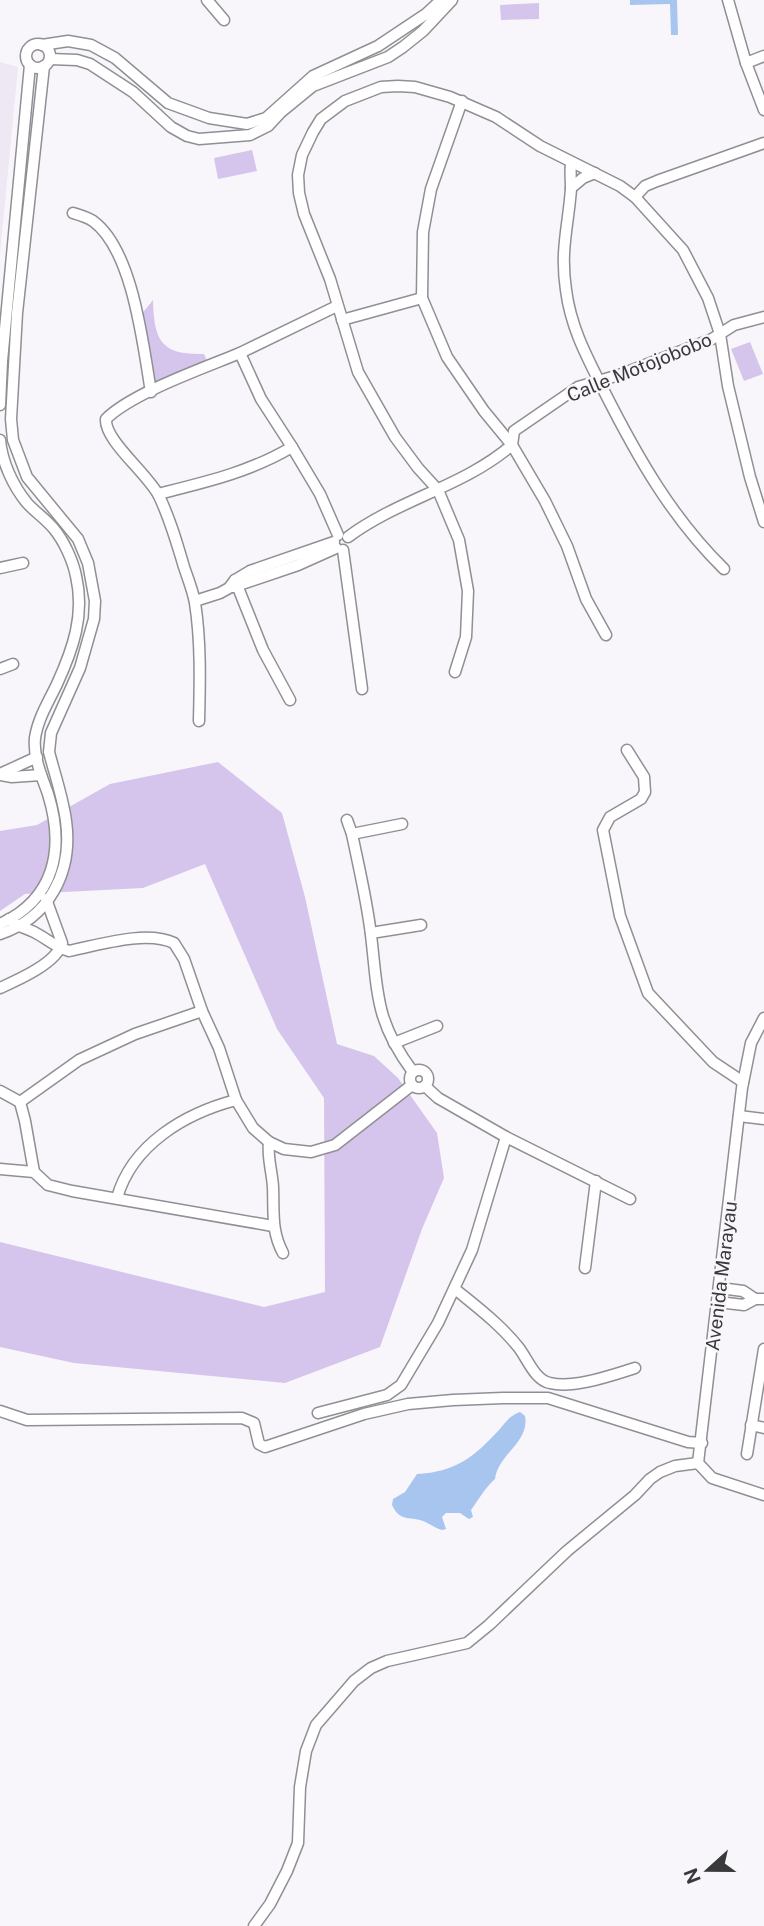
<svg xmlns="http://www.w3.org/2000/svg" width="764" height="1926" font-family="'Public Sans',sans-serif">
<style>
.built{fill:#ede8f4}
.green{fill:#d5c5ed}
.water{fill:#a7c5ee}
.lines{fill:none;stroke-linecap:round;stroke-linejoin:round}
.minor-casing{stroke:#918f93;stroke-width:13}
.minor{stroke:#fff;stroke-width:10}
.labels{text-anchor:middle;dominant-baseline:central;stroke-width:5;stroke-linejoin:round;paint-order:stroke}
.street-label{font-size:19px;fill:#39383a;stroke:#f8f6fb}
</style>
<rect width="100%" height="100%" fill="#f8f6fb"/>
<path class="built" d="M0 62 18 67 0 254Z"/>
<g class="green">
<path d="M539 3V19L501 20 500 5Z"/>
<path d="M252 150 257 171 218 179 214 158Z"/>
<path d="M153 300C154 341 161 355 204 354L207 361 154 385 140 316Z"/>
<path d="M750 342 763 374 744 381 731 349Z"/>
<path d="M218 762 282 813 305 897 337 1044 374 1056 398 1078 437 1133 444 1178 422 1229 380 1347 285 1383 74 1363 0 1347V1242L264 1307 325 1292 324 1098 277 1029 205 864 143 888 25 894 0 911V831L37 825 110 784Z"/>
</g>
<g class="water">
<path d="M630 0H677L678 35H671L670 4 630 5Z"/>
<path d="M520 1412 525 1416C530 1442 498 1454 495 1479 485 1488 479 1499 471 1510L473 1517 469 1519 460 1513H446L442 1517 446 1529 442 1530C435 1528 427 1522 420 1520 406 1517 399 1520 392 1505L393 1499 405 1492 417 1474C455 1472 473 1458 499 1430 506 1422 509 1416 520 1412Z"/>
</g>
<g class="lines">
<g class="minor-casing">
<g id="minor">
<path d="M207 0 224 20"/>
<path d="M728 0 746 63 764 110"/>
<circle cx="38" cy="56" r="12"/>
<path d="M42 45 68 41 91 45 115 58 168 103 209 118 247 124 266 118 313 76 378 46 426 14 441 0"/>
<path d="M50 59 77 60 90 64 133 92 171 127 187 136 199 139 250 135 268 126 280 113 313 86 388 57 403 47 423 31 452 0"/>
<path d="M746 63 764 56"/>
<path d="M462 101 431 189 423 232 422 298 447 357 484 411 512 445 545 501 567 546 586 599 606 635"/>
<path d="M571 163C570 172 571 181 571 189 568 228 560 250 566 290 571 329 588 359 605 393 638 458 672 518 724 569"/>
<path d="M571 188 583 178 595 173"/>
<path d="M635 197 645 186 657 181 764 143"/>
<path d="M73 213C80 215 87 217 93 221 133 250 143 345 151 392"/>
<path d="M342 320 422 298"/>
<path d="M240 353 337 306"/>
<path d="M0 405 2 361 30 65"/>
<path d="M0 440C2 462 13 486 27 503 35 512 46 519 54 529 64 541 73 561 76 576 85 615 73 649 57 684 49 701 38 718 35 738 33 757 42 777 48 794 65 849 55 899 0 924"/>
<path d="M158 494C206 482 250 472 292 447"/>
<path d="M348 537C399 499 463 487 512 445L514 431 578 387 619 375 712 339 734 325 764 317"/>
<path d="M343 550 362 689"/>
<path d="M0 568 23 563"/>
<path d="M235 580 263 650 290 700"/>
<path d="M233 587 298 565 336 548"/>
<path d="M195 601 220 593 229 588 235 580 250 571 334 542"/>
<path d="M0 669 13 664"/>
<path d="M455 672 466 637 468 591 459 540 438 490 418 468 395 437 358 372 330 279 304 214 299 193 298 175 302 155 313 132 321 119 345 101 381 87 398 86 415 87 450 97 496 117 540 146 620 186 635 197 683 250 708 298 720 334 728 386 750 477 764 522"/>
<path d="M199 721C200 682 201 641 195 603 193 591 188 579 184 567 177 543 170 519 159 496 148 474 104 440 106 419 132 393 204 368 240 353L261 399 292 447 320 494 338 535"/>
<path d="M627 750 644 777 645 792 641 799 610 817 603 830 620 916 648 993 713 1062 743 1082"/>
<path d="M0 774 37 757"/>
<path d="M0 775 12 777 41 775"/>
<path d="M347 820 352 834C359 868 367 901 371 935 378 994 375 1021 413 1072"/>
<path d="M352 834 402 824"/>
<path d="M9 919C17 927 24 927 34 932 46 938 55 947 69 951 99 945 146 930 174 943L184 959 202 1011 219 1048 236 1100 253 1128 269 1142 284 1149 311 1152 335 1145 412 1085"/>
<path d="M371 933 421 925"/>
<path d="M0 934C49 918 73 872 66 821 63 798 55 775 49 752L51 733 80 668 94 619 95 601 88 563 78 539 27 477 13 440 11 419 17 313 44 66"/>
<path d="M0 988C18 980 57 963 62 943L46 899"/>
<path d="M764 1018 751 1043 742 1088 698 1463 712 1478 764 1495"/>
<path d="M394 1043 437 1026"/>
<circle cx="419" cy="1079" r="9"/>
<path d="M425 1086 438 1098 506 1137 630 1199"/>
<path d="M0 1091 20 1102"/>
<path d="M739 1116 764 1119"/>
<path d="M269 1142C267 1157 272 1171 273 1187 274 1211 271 1231 283 1253"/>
<path d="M0 1169 34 1172 48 1185 72 1191 273 1226"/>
<path d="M34 1172 25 1121 20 1102 79 1060 135 1034 202 1011"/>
<path d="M117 1198C132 1144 186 1113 236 1100"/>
<path d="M585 1268 596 1181"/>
<path d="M720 1288 743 1291 755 1299H764"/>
<path d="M455 1289C477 1307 501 1325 519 1348 528 1360 535 1380 550 1383 574 1389 612 1375 635 1368"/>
<path d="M718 1302 744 1305 755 1299"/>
<path d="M0 1411 27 1420 242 1418 254 1423 259 1444 265 1447 364 1414 408 1404 453 1400 503 1398H548L688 1442 702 1443"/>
<path d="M318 1413 387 1395 401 1385 438 1323 472 1250 506 1137"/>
<path d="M751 1425 764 1428"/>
<path d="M747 1454 764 1349"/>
<path d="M254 1926 270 1904 287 1871 298 1843 300 1787 306 1751 316 1725 354 1681 371 1668 387 1661 467 1643 489 1625 567 1551 635 1495 650 1479 660 1472 675 1466 698 1463"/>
</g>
</g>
<use href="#minor" class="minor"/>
</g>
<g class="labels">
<g class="street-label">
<text transform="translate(639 367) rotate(-22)">Calle Motojobobo</text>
<text transform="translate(721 1276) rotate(-83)">Avenida Marayau</text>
</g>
</g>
<g transform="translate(708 1870) rotate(249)" stroke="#f8f6fb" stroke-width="5" paint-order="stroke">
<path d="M0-5L12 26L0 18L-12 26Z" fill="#39383a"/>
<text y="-10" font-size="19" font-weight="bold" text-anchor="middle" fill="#39383a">N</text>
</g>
</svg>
